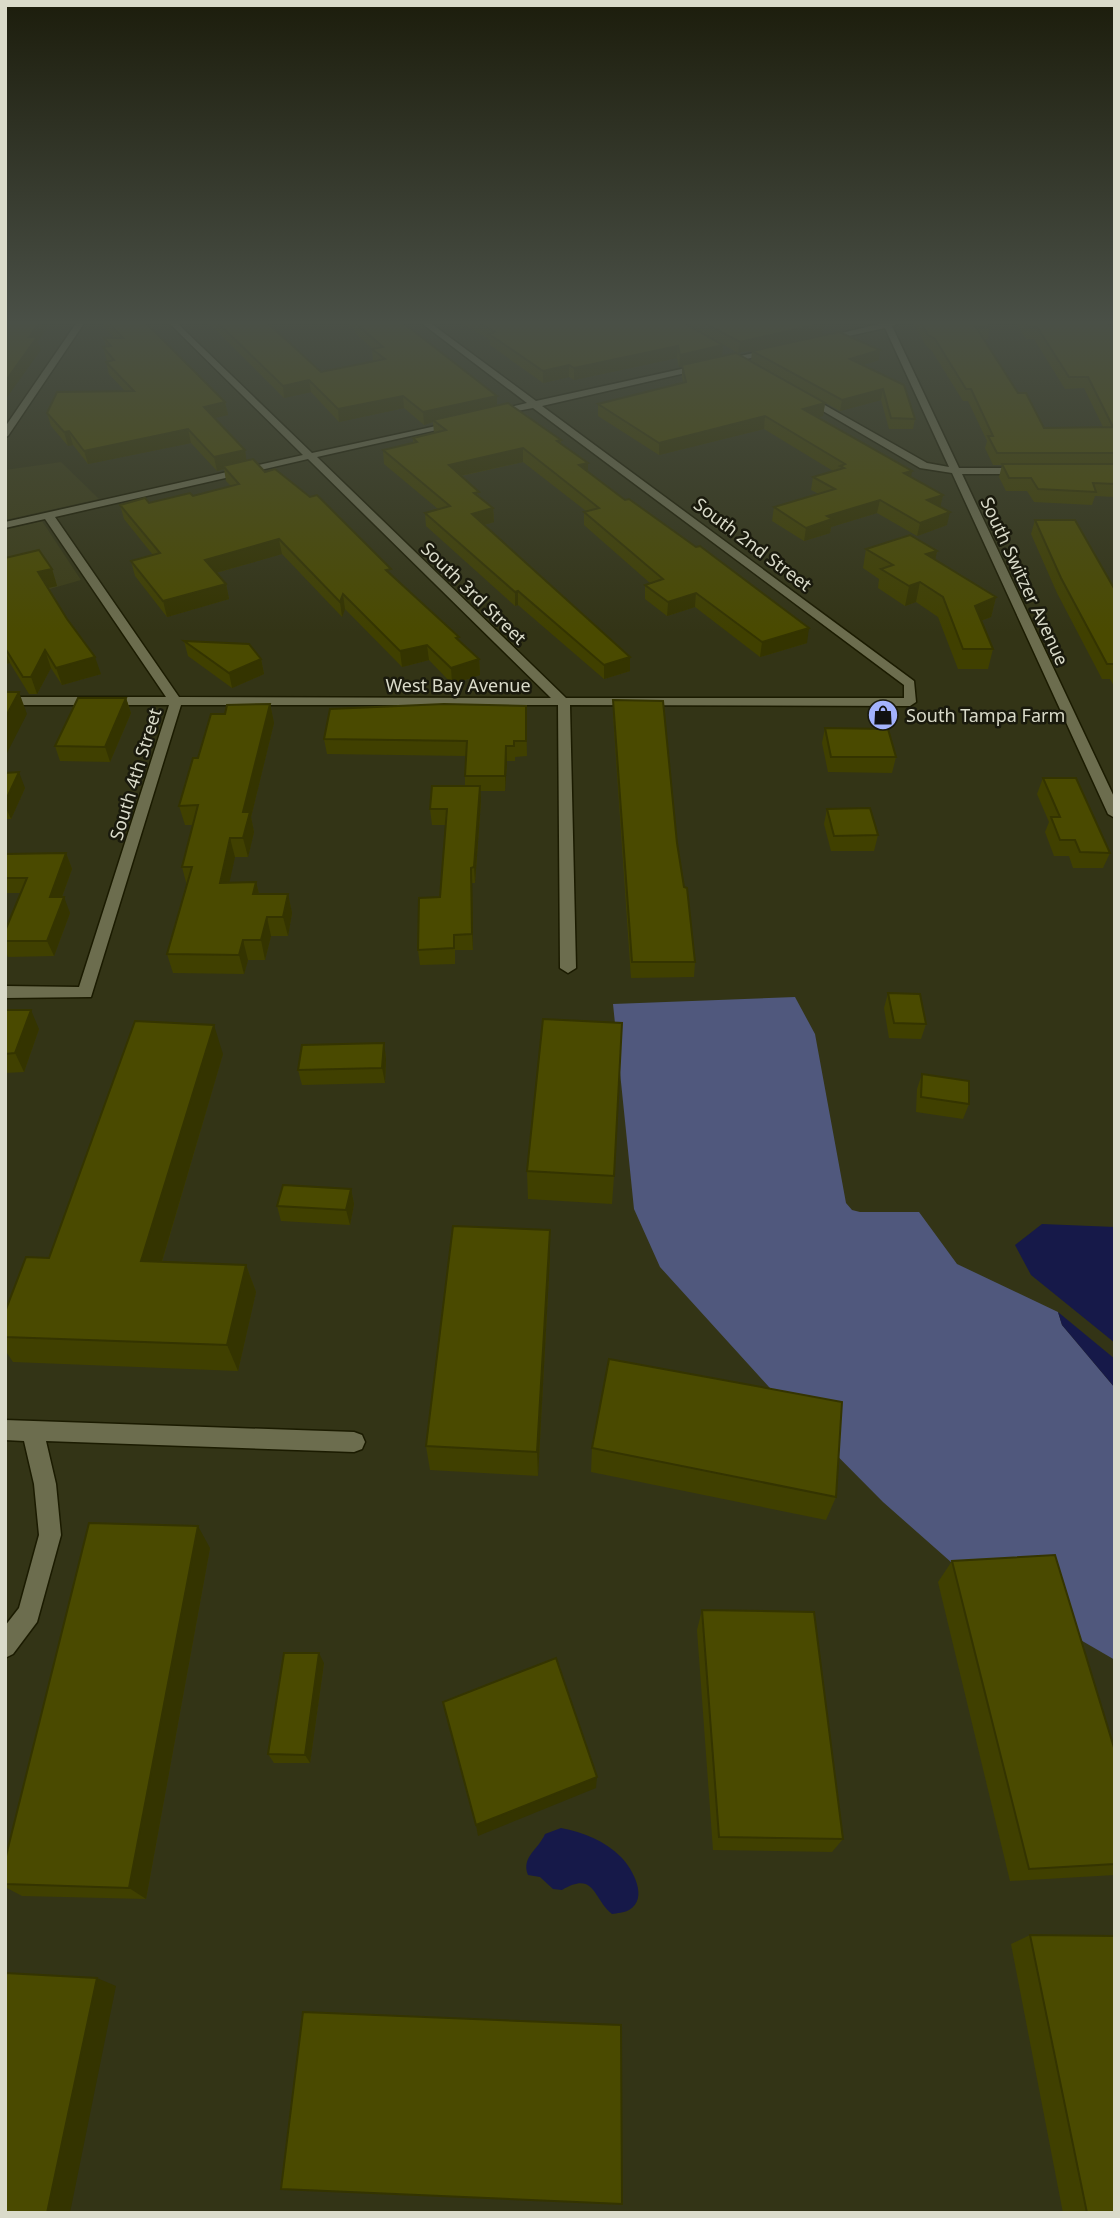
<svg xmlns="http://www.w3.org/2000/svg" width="1120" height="2218" font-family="'Noto Sans',sans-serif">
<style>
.built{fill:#3c3d17}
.green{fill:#50587d}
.water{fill:#161949}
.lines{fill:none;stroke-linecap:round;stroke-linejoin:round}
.minor-casing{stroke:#1b1b00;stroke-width:3}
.minor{fill:#6c6d4e;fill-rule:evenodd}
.wall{fill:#404000}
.shaded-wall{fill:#343400}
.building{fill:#4a4a00;stroke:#343400;stroke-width:2}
.labels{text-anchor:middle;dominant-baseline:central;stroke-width:5;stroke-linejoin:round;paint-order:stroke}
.far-street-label{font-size:18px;fill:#dadbca;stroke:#1a1a0d}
.far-poi-label{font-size:18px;fill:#dadbca;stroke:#1a1a0d;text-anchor:start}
</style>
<rect width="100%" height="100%" fill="#333416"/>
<g class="built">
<path d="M61 462 99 499 5 520V470Z"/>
<path d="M42 521 81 580 5 602V530Z"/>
</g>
<path class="green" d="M795 997 815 1034 846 1203 852 1210 860 1212H919L957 1264 1058 1312 1062 1325 1115 1388V1660L960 1570 883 1502 769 1387 660 1267 634 1209 613 1004Z"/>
<g class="water">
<path d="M1042 1224 1115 1227V1343L1031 1275 1015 1245Z"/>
<path d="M1058 1312 1115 1359V1388L1062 1325Z"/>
<path d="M561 1828C583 1832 605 1841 621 1857 633 1869 649 1899 629 1910 624 1913 617 1913 612 1914 593 1899 595 1870 562 1890L553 1889 540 1877 528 1875C521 1857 538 1850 545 1834Z"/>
</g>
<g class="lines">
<g class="minor-casing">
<g id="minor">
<path d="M77 322H85L8 436 5 437V427Z"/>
<path d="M168 322H176L312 453 459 421V425L317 457 566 698H904V685L533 408 490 416V412L527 403 420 322H429L536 401 776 348 773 353 542 406 914 681 916 702 910 706 570 705 576 968 568 973 560 968 558 705H181L91 997 5 998V986L79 987 169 705H5V697H166L45 519 5 528V522L303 455ZM308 459 551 698 179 697 55 517Z"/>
<path d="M887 322H903L892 326 959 468H1024L1029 471 1024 474H962L1115 799V818L1108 814 952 473 920 468 799 397 807 395 927 463 949 467 885 328 821 342 817 339Z"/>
<path d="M5 1420 354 1432 362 1435 365 1442 362 1449 354 1452 46 1441 56 1484 61 1535 37 1622 13 1654 5 1658V1626L19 1608 39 1535 34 1484 24 1441 5 1440Z"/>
</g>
</g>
<use href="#minor" class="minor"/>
</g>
<g class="wall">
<path d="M100 322H145L225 402 228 415 214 418 245 450 246 461 265 472 391 575 479 659 480 675 452 684 429 660 402 667 345 609 342 617 282 554 216 573 226 584 229 599 167 617 135 576 131 561 153 555 124 519 120 505 149 503 193 496 231 486 226 481 224 469 217 471 191 443 88 464 73 445 68 446 51 426 47 413 125 391 109 374 106 362 107 361 103 347H106L104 338H114Z"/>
<path d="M206 322H267L321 372 373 362 372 349H373L355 333V329L345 322H402L497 406 561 440V444L588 463V472L807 643 760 657 695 607 667 616 645 599V585L650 583 584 525V512L586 511 523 462 461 476 479 496 493 508 494 522 484 525 630 657V671L604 679 518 605 515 606 426 526 425 513 438 509 384 464 383 450 413 443V438L434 433 433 422 424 425 404 408 339 422 311 392 284 398 218 332Z"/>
<path d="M460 322H841L823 326 822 334 738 353 695 329 723 345 722 356 825 403 823 416 817 417 911 477 943 495 940 507 947 525 917 536 877 513 831 527 830 533 804 541 772 521 774 507 819 494 811 490 813 477 833 471 764 429 659 455 598 416V404L683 383 682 377V366L679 367 677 358 574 380 569 377 543 383 490 345V340Z"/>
<path d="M913 322H987L990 327 988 339H984L1018 393 1044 428 1103 427 1084 388 1065 389 1034 339H1026L1015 322H1106L1113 330 1111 325 1112 322H1115V497L1095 496 1092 505 1034 502 1027 491H1006L999 477 1002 465H993L985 448 987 441 968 401H963L932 351 926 346Z"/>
<path d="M752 351 879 360 863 365 915 419 913 429H889L881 400 840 411 751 361Z"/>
<path d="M1035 520 1115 590V688L1110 679H1102L1057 593 1031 534Z"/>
<path d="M866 549 937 551 935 560 996 597 991 617 981 621 993 649 988 669H958L938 617 916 602 905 606 878 588 879 579 863 568Z"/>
<path d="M5 558 52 569 57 586 48 588 101 674 62 685 51 668 37 694H29L10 663 5 664Z"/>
<path d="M184 641 261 659 264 674 232 688 188 656Z"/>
<path d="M126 698 131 713 110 762 60 761 55 746Z"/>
<path d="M613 700 677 843 695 962 694 977 631 978 613 715Z"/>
<path d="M270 704 274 723 251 817 254 832 248 857H235L229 882H256L259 894H288L292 913 288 936H271L265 960H248L244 974 173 973 167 954 187 886 182 867 193 825H185L179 806 198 758 225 714Z"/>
<path d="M526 706 527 756 515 757V761H507L505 791H480L481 801 475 883H472L473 950H455V964L420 965 418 950 440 897 446 825H432L430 809 465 786V776L466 756 327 754 324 739Z"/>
<path d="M825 728 896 757 892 773 828 772 822 743Z"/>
<path d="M5 773 25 788 11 819H5Z"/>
<path d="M1043 778 1110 853 1103 868H1073L1069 856H1054L1045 832 1049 822 1037 794Z"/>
<path d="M827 809 878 835 874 851H831L824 824Z"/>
<path d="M66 853 72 869 62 897 70 913 54 956 8 957 5 950V931L21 893H5V854Z"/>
<path d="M888 993 926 1024 921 1039 889 1038 884 1008Z"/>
<path d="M5 1010 39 1029 24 1072 5 1073Z"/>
<path d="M384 1043 386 1059 385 1083 302 1085 298 1070Z"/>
<path d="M223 1054 162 1262 246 1265 256 1292 238 1371 13 1362 5 1350V1312Z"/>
<path d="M922 1074 969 1104 963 1119 916 1112 917 1089Z"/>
<path d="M527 1171 614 1176 612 1204 528 1199Z"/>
<path d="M351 1189 354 1204 350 1225 281 1221 277 1206Z"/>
<path d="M550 1230V1257L538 1476 430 1470 426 1446Z"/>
<path d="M592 1448 836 1497 826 1520 591 1472Z"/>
<path d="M210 1548 146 1899 22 1896 5 1887V1860Z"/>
<path d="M952 1561 1115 1751V1875L1010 1881 938 1582Z"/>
<path d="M702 1610 843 1839 832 1852 713 1850 697 1630Z"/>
<path d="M324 1663 310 1763H274L268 1754Z"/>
<path d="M1030 1935 1115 2213H1063L1011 1944Z"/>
</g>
<g class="shaded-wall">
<path d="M40 322H52L38 341 41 350 5 400V382L29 337Z"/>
<path d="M811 322H841L823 326 822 334 738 353 740 342Z"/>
<path d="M723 345 722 357 679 367 680 355Z"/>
<path d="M678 346 677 358 574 380V368Z"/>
<path d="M880 350 879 360 849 369 850 359Z"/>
<path d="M569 365V377L543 383V371Z"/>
<path d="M309 380 311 392 284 398 283 386Z"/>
<path d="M883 389 881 400 840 411 842 400Z"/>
<path d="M403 396 404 408 339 422 338 409Z"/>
<path d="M497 396V408L433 420V422L424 425 423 412Z"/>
<path d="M225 402 228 415 206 420 204 407Z"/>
<path d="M825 403 823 416 801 422 803 409Z"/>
<path d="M765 416 764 429 659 455V443Z"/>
<path d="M188 429 191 443 88 464 84 451Z"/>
<path d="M69 431 73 445 68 446 64 432Z"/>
<path d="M523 448V462L450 478 449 465Z"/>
<path d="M245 450 247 464 223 466 224 469 217 471 214 457Z"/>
<path d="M588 463V476L579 465Z"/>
<path d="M912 471 910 484 904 473Z"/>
<path d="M943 495 940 508 927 500Z"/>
<path d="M880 500 877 513 831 527 830 533 804 541 806 528 827 516Z"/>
<path d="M493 508 494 522 473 528 472 514Z"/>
<path d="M950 512 947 525 917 536 920 523Z"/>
<path d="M279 539 282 554 208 575 205 560Z"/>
<path d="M937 551 933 570 926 554Z"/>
<path d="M52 569 57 586 43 589 38 572Z"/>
<path d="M920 582 916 602 905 606 909 586Z"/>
<path d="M226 584 229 599 167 617 163 601Z"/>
<path d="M518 591V605L515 606V592Z"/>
<path d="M696 593 695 607 667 616 668 602Z"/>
<path d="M343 594 345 609 342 617 340 602Z"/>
<path d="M996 597 991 617 969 625 975 606Z"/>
<path d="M809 628 807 643 760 657 762 642Z"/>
<path d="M427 645 429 660 402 667 400 651Z"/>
<path d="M5 650 10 663 5 664Z"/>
<path d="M45 650 51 668 37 694 31 677Z"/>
<path d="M95 657 101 674 62 685 56 668Z"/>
<path d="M630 657V671L604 679V665Z"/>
<path d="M261 659 264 674 232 688 229 673Z"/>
<path d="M479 659 480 675 452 684 451 668Z"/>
<path d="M19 692 27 714 5 757V718Z"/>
<path d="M126 698 131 713 110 762 105 747Z"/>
<path d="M270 704 274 723 251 817 254 832 248 857 243 838V812Z"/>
<path d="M506 746 507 761 505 791V776Z"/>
<path d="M19 772 25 788 11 819 5 806V802Z"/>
<path d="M480 786 481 801 475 883 474 867Z"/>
<path d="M230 838 235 857 225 902 220 883Z"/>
<path d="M66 853 72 869 56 913 50 897Z"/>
<path d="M471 868 472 883 473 950 472 934Z"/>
<path d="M256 882 261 902 253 894Z"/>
<path d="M288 894 292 913 288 936 283 917Z"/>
<path d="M64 897 70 913 54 956 47 941Z"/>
<path d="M267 917 271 936 265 960 261 940Z"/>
<path d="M243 940 248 960 244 974 239 955Z"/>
<path d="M31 1010 39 1029 24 1072 15 1053Z"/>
<path d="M214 1025 223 1054 154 1288 141 1261Z"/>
<path d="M384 1043 386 1059 385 1083 382 1068Z"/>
<path d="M351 1189 354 1204 350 1225 346 1210Z"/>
<path d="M550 1230V1257L538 1476 537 1452Z"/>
<path d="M246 1265 256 1292 238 1371 227 1345Z"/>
<path d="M198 1526 210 1548 146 1899 129 1888Z"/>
<path d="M319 1653 324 1663 310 1763 305 1755Z"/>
<path d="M597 1777 596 1788 478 1836 476 1825Z"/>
<path d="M97 1978 116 1986 70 2213H47Z"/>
</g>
<g class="building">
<path d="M5 322H40L29 337H37L5 382Z"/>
<path d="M108 322H145L225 402 204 407 245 450 214 457 188 429 84 451 69 431 64 432 47 413 57 392 134 391 106 362 114 360 103 347 111 346 104 338H123Z"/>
<path d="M217 322H267L321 372 385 359 372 349 383 347 354 322H402L497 396 423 412 403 396 338 409 309 380 283 386Z"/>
<path d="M478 322H682L723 345 680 355 678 346 574 368 569 365 543 371 489 334 495 332Z"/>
<path d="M703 322H820L823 323 740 342Z"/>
<path d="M921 322H987L990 327H976L1018 393H1026L1044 428 1113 427 1088 377H1069L1037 327H1029L1025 322H1106L1115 331V453H997L988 436H993L971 389H966L935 339 928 335Z"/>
<path d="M839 332 880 350 850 359 904 385 915 419 891 418 883 389 842 400 752 351Z"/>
<path d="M736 353 825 403 803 409 912 471 904 473 943 495 927 500 950 512 920 523 880 500 827 516 832 519 806 528 774 507 835 489 813 477 844 468 840 466 845 464 765 416 659 443 598 404 686 382 682 365Z"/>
<path d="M508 403 561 440 557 441 588 463 579 465 625 500 629 499 696 547 700 546 809 628 762 642 696 593 668 602 645 585 663 579 584 512 599 508 523 448 449 465 479 492 474 493 493 508 472 514 630 657 604 665 518 591 515 592 425 513 450 506 383 450 417 442 413 438 446 430 433 420Z"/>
<path d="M253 459 265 472 275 469 310 497 317 495 391 569 386 570 459 637 456 638 479 659 451 668 427 645 400 651 343 594 340 602 279 539 205 560 226 584 163 601 131 561 160 553 120 505 145 498 149 503 190 493 193 496 239 484 223 466Z"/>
<path d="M1002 464H1115V484L1093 483 1096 492 1038 489 1031 478H1009Z"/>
<path d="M1035 520H1075L1115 590V664H1107L1061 578Z"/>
<path d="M910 535 937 551 926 554 996 597 975 606 993 649H963L943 597 920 582 909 586 881 569 893 565 866 549Z"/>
<path d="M39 550 52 569 38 572 67 619 95 657 56 668 45 650 31 677H23L5 648V558Z"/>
<path d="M184 641 249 644 261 659 229 673Z"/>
<path d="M5 692H19L5 718Z"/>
<path d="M78 698H126L105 747 55 746Z"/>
<path d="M613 700 663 701 677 843 684 887 687 888 695 962H632Z"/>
<path d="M270 704 243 812H250L243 838H230L220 883 256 882 253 894H288L283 917H267L261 940H243L239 955 167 954 192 867H182L198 805 179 806 193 758H198L211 714H225L227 705Z"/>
<path d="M444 704 526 706V741H514V746H506L505 776H465L467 741 324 739 330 709Z"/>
<path d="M825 728 888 729 896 757H831Z"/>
<path d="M19 772 5 802V773Z"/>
<path d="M1043 778H1076L1110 853 1080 852 1075 840H1060L1051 817H1060Z"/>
<path d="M432 786H480L474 867 471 868 472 934 454 935V948L418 950 419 898 440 897 447 809H430Z"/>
<path d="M870 808 878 835 834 836 827 809Z"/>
<path d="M66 853 50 897H64L47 941H5V931L27 878H5V854Z"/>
<path d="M888 993 920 994 926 1024 894 1023Z"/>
<path d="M5 1010H31L15 1053 5 1054Z"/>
<path d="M543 1019 622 1023 614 1176 527 1171Z"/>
<path d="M135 1021 214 1025 141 1261 246 1265 227 1345 5 1337V1312L26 1257 49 1258Z"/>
<path d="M384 1043 382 1068 298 1070 302 1045Z"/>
<path d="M922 1074 969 1081V1104L921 1097Z"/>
<path d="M283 1185 351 1189 346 1210 277 1206Z"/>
<path d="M453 1226 550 1230 537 1452 426 1446Z"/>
<path d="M609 1359 842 1402 836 1497 592 1448Z"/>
<path d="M89 1523 198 1526 129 1888 5 1884V1860Z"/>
<path d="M1055 1555 1115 1751V1864L1029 1869 952 1561Z"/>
<path d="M702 1610 814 1612 843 1839 719 1837Z"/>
<path d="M284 1653H319L305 1755 268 1754Z"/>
<path d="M556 1658 597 1777 476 1825 443 1702Z"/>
<path d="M1030 1935 1115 1936V2213H1087Z"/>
<path d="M5 1973 97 1978 47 2213H5Z"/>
<path d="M303 2012 621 2025 622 2204 281 2189Z"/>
</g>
<linearGradient id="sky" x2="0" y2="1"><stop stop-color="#1c1d0c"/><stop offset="0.51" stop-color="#4a5047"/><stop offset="1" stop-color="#4a5047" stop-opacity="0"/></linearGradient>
<rect width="1120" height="632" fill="url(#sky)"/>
<defs>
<g id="shop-disc" transform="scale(1.575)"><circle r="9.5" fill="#a3b2fd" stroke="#1a1a0d"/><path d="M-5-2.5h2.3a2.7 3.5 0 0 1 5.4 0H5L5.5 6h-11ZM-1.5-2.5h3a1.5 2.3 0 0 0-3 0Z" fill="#111"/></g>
</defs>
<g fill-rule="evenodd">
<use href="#shop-disc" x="883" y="715"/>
</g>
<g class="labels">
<g class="far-street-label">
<text transform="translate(753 544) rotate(37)">South 2nd Street</text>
<text transform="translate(1025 581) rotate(65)">South Switzer Avenue</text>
<text transform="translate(474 593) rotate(44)">South 3rd Street</text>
<text x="458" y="685">West Bay Avenue</text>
<text transform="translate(135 774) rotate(-73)">South 4th Street</text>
</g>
<g class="far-poi-label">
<text x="906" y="715">South Tampa Farm</text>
</g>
</g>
<rect width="1120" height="2218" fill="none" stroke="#dadbca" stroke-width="14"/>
</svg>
